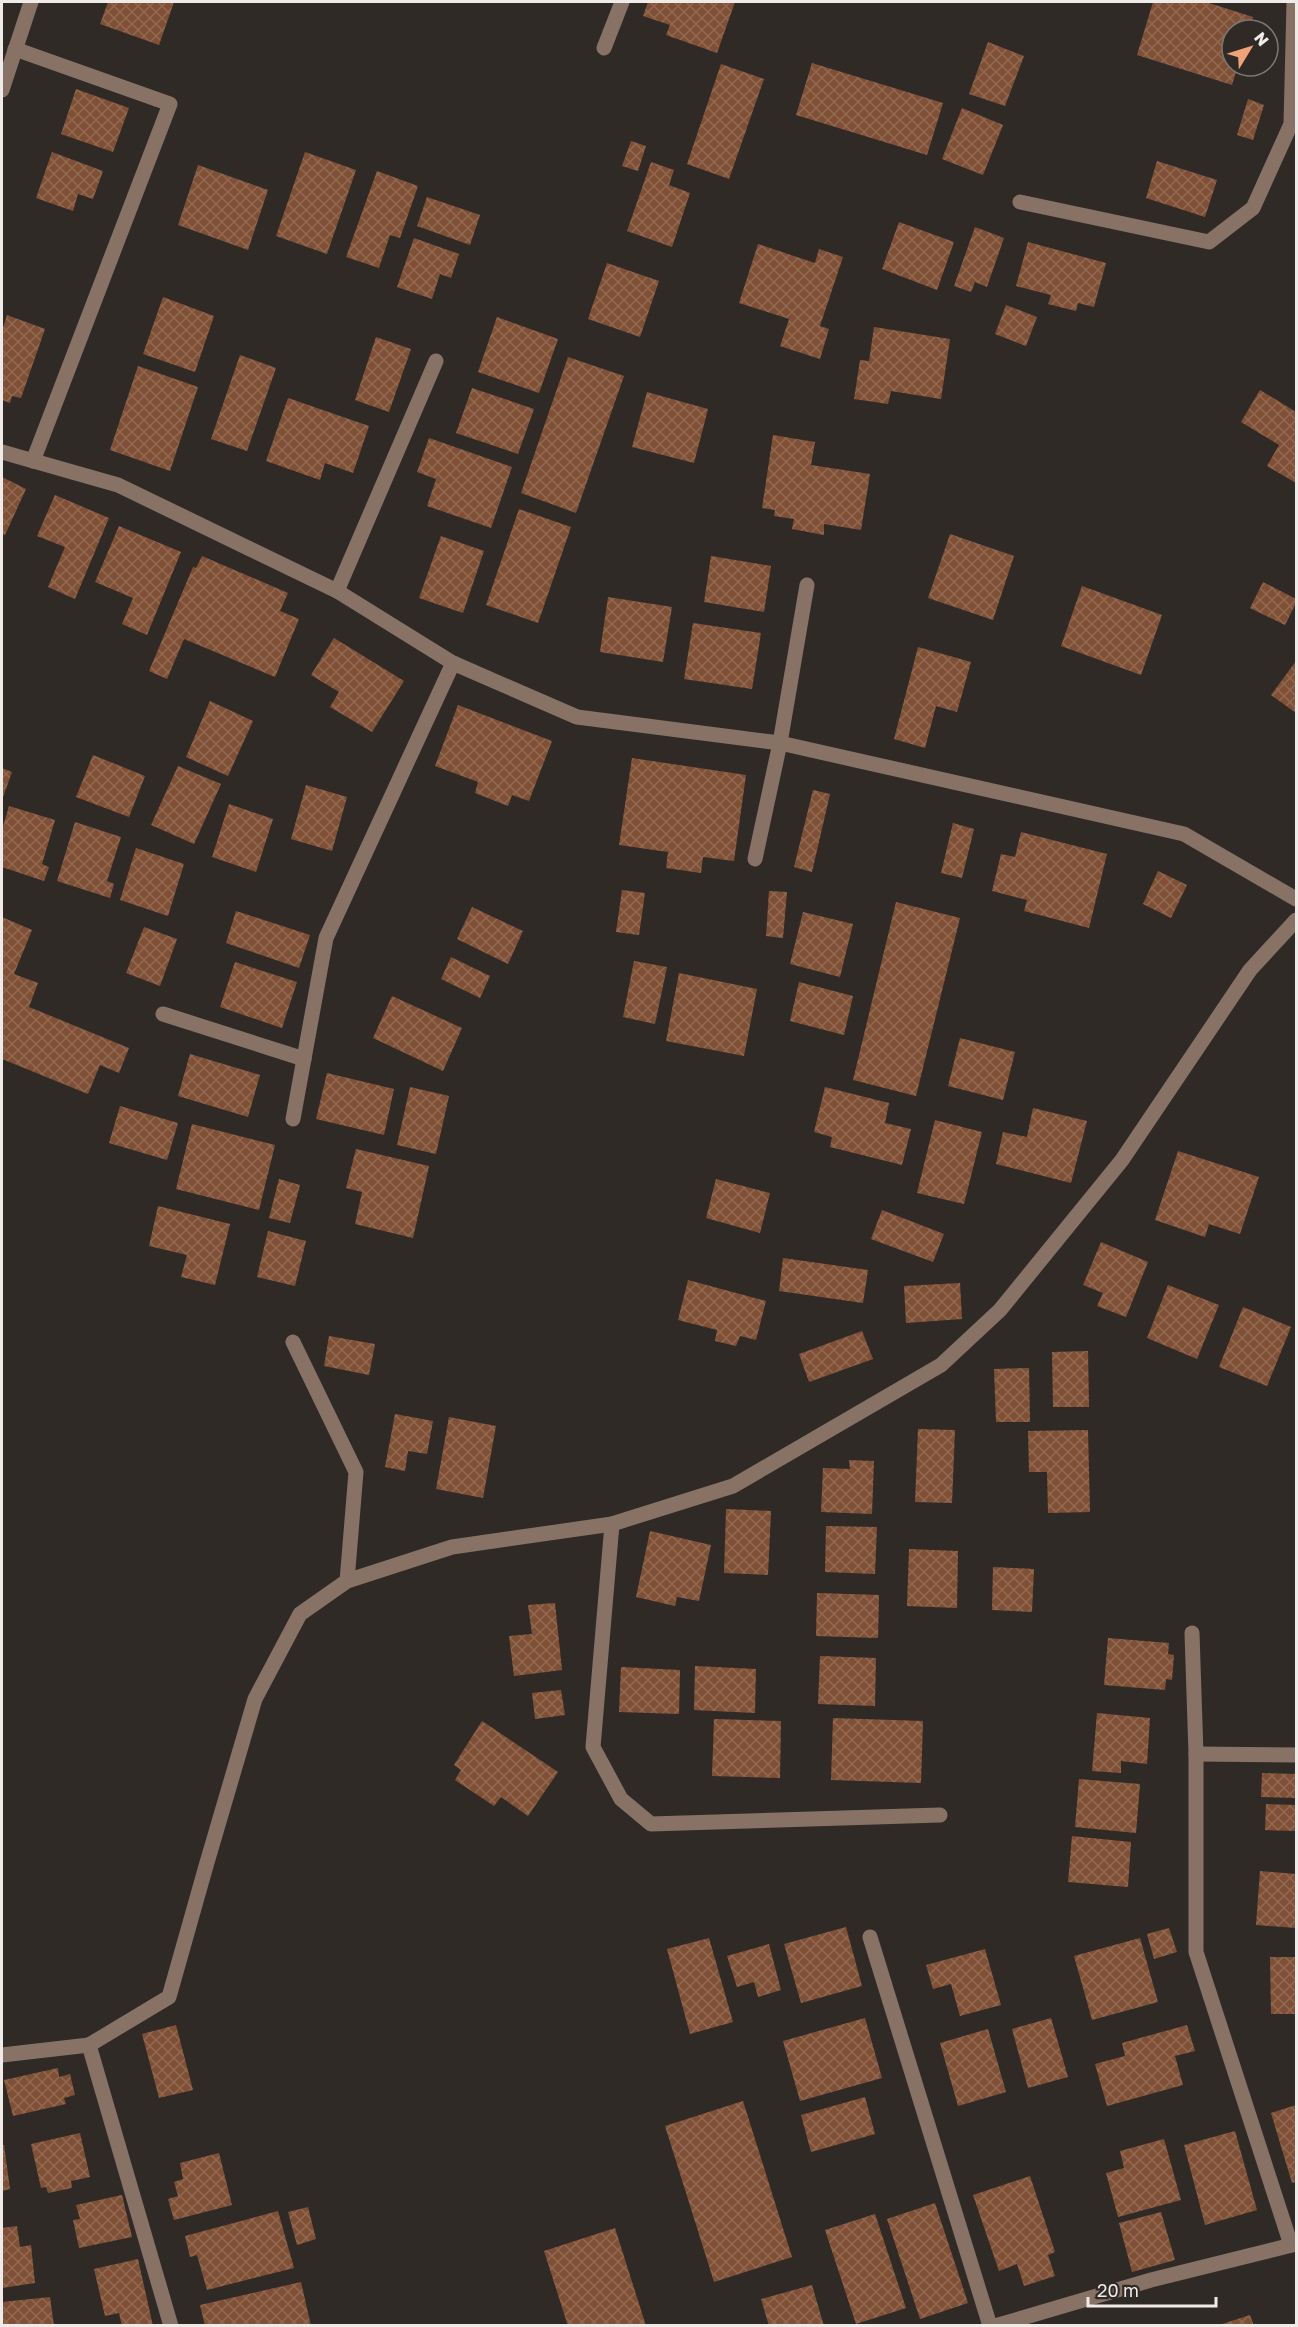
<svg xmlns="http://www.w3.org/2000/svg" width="1298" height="2327" font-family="'Golos Text',sans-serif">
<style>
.building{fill:url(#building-cross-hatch)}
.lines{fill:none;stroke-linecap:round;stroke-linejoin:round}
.minor{stroke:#887265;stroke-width:15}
</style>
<defs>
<pattern id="building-cross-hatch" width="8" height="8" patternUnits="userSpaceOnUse" patternTransform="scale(1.5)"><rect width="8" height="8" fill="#7f5035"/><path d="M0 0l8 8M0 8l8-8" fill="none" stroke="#916952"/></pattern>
</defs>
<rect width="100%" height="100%" fill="#302a27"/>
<g class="building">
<path d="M108 2H174L159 45 100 24Z"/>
<path d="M648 2H735L717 53 666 35 670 25 643 16Z"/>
<path d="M1153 2H1206L1253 17 1249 30H1232V66H1238L1232 85 1137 55Z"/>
<path d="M988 42 1024 56 1005 106 969 94Z"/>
<path d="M812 63 943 103 927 155 796 115Z"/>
<path d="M721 64 764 79 729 179 687 164Z"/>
<path d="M76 89 129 108 113 152 61 134Z"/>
<path d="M1248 99 1264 105 1253 140 1237 135Z"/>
<path d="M962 108 1003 125 983 175 942 159Z"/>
<path d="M631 141 646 146 638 171 622 166Z"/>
<path d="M52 152 103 171 93 199 78 194 73 211 36 198Z"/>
<path d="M305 152 356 170 327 254 276 236Z"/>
<path d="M1157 161 1217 180 1205 217 1146 198Z"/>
<path d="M651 162 674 170 669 185 690 193 672 247 627 231Z"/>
<path d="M198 165 268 190 248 250 178 225Z"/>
<path d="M377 171 418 186 400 238 390 235 379 268 346 257Z"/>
<path d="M427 197 480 215 470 245 417 226Z"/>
<path d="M899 222 954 242 937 290 882 269Z"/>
<path d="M975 227 1004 238 987 287 975 282 971 292 954 286Z"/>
<path d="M414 238 459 254 451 278 440 274 432 299 397 287Z"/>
<path d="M1028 242 1106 263 1094 307 1078 303 1076 311 1048 304 1051 295 1016 286Z"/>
<path d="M758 244 815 263 819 249 843 257 820 326 829 329 820 359 780 346 789 319 739 303Z"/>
<path d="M607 263 659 281 640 337 588 319Z"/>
<path d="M163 297 214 316 195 372 143 354Z"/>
<path d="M1006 305 1037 317 1026 346 995 334Z"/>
<path d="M7 315 45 329 21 398 12 396 10 403 2 400V331Z"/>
<path d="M497 317 558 339 539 393 478 372Z"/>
<path d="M874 327 950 339 941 399 891 391 888 404 854 399 860 360 869 361Z"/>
<path d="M376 337 411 349 389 412 355 400Z"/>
<path d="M240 355 276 368 247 451 211 439Z"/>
<path d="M568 357 624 376 576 513 521 493Z"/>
<path d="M138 366 198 387 170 471 110 450Z"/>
<path d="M472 388 534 409 518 454 456 433Z"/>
<path d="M1260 390 1296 412V483L1267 466 1279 445 1241 422Z"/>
<path d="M647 392 708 409 694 463 632 447Z"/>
<path d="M288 398 369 426 353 473 325 463 320 480 266 461Z"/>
<path d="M773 435 815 442 811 465 870 474 861 530 824 524V535L792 529 794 519 774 516 775 510 762 508Z"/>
<path d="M429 438 512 467 491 528 427 506 436 479 417 472Z"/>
<path d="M2 477 26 489 5 535 2 534Z"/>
<path d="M55 495 109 518 75 599 48 587 65 547 37 536Z"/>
<path d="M519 509 571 527 538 623 486 605Z"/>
<path d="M119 526 181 552 147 635 122 624 133 598 95 582Z"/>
<path d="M950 534 1014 556 993 620 928 598Z"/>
<path d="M441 536 484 551 463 613 419 598Z"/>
<path d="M202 556 288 593 280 611 299 619 275 677 184 639 167 679 149 671 193 567 196 568Z"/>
<path d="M711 556 771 566 764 612 704 602Z"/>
<path d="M1263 582 1296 599V603L1285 625 1250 608Z"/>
<path d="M1082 586 1162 615 1141 675 1061 646Z"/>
<path d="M608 597 672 607 663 662 600 652Z"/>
<path d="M693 623 761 633 752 689 684 679Z"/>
<path d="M334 638 404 681 372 732 330 707 339 692 311 675Z"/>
<path d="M918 647 971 662 957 712 936 706 925 748 894 739Z"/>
<path d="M1296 661V713L1271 695Z"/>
<path d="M210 701 253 721 228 776 186 757Z"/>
<path d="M458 705 552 741 529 801 512 795 508 806 475 793 478 782 435 766Z"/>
<path d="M93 755 145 776 129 817 76 797Z"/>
<path d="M632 758 746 775 734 861 703 857 701 873 666 868 668 852 619 845Z"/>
<path d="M178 766 221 784 194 844 151 825Z"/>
<path d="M2 768 12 772 2 800Z"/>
<path d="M306 785 347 797 332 851 291 839Z"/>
<path d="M813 790 830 794 812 872 794 867Z"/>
<path d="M229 804 273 819 256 872 212 857Z"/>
<path d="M9 806 55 820 42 864 49 867 44 881 2 867V830Z"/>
<path d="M75 822 121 837 107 881 114 884 110 898 57 881Z"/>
<path d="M953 823 974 829 962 878 941 873Z"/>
<path d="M1021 832 1107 854 1089 928 1024 911 1027 900 992 891 1001 854 1015 857Z"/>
<path d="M136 848 184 864 168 916 120 900Z"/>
<path d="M1158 871 1187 885 1171 918 1143 904Z"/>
<path d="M622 890 645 893 639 935 616 932Z"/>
<path d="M769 891 787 892 783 938 766 936Z"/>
<path d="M896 902 960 918 916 1096 853 1080Z"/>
<path d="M472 907 523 931 508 964 457 939Z"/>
<path d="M236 911 310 935 299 968 226 943Z"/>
<path d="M803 912 853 924 840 977 790 964Z"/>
<path d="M2 917 32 930 14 974 38 983 29 1007 129 1048 119 1073 100 1065 88 1094 2 1059Z"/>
<path d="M144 927 177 939 160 986 126 973Z"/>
<path d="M451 957 490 976 480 998 441 979Z"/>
<path d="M634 961 667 967 655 1024 623 1017Z"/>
<path d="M235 962 297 982 282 1028 220 1007Z"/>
<path d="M679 973 757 989 744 1056 666 1041Z"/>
<path d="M799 982 853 996 844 1035 790 1021Z"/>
<path d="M392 996 462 1028 443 1071 373 1038Z"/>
<path d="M960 1038 1015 1052 1003 1100 948 1086Z"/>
<path d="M190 1054 260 1075 248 1117 178 1096Z"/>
<path d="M327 1073 394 1089 384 1135 316 1119Z"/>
<path d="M410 1087 449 1096 436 1154 397 1145Z"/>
<path d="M825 1087 889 1103 885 1123 911 1129 902 1165 830 1147 832 1137 814 1132Z"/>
<path d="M120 1106 178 1123 167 1160 109 1143Z"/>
<path d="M1033 1108 1087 1121 1071 1183 996 1164 1003 1132 1027 1137Z"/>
<path d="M935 1120 982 1132 964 1204 917 1193Z"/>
<path d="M192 1124 275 1145 259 1210 176 1189Z"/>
<path d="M356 1149 429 1166 413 1238 355 1224 362 1192 346 1188Z"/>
<path d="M1178 1151 1259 1177 1240 1234 1209 1224 1205 1237 1155 1220Z"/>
<path d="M279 1179 300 1185 290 1223 269 1218Z"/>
<path d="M716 1179 770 1193 760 1233 706 1218Z"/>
<path d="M158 1206 230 1224 215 1285 181 1277 187 1255 149 1246Z"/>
<path d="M882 1210 944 1234 933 1262 871 1239Z"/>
<path d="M268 1231 306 1241 295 1286 257 1277Z"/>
<path d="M1101 1242 1148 1262 1126 1317 1097 1306 1103 1293 1083 1285Z"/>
<path d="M783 1258 868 1270 863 1303 779 1291Z"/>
<path d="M688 1280 766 1301 756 1340 740 1336 736 1346 715 1341 717 1330 678 1320Z"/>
<path d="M960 1283 962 1319 906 1323 904 1286Z"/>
<path d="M1168 1285 1219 1305 1197 1359 1147 1338Z"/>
<path d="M1243 1307 1291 1327 1267 1386 1219 1367Z"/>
<path d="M862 1331 873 1359 809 1382 799 1354Z"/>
<path d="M329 1336 375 1344 369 1375 324 1366Z"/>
<path d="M1088 1351 1089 1407H1053L1052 1352Z"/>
<path d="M1029 1368 1030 1422H996L994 1369Z"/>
<path d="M395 1414 433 1421 427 1454 408 1451 405 1471 385 1467Z"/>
<path d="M449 1417 496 1426 483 1498 436 1489Z"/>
<path d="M918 1429 955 1430 952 1503 915 1502Z"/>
<path d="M1088 1430 1090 1512 1048 1513 1047 1472H1029L1028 1431Z"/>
<path d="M849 1460 874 1461 872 1514 821 1512 823 1468 850 1469Z"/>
<path d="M726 1509 771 1511 768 1575 724 1573Z"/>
<path d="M826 1526 877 1527 875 1574 825 1572Z"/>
<path d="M650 1531 711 1545 699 1601 677 1597 675 1606 636 1597Z"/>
<path d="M909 1549 958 1551 957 1608 907 1606Z"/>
<path d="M993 1567 1034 1569 1032 1612 992 1610Z"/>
<path d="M817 1593 879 1595 878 1638 816 1636Z"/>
<path d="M555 1603 562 1670 514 1676 509 1636 532 1634 528 1605Z"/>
<path d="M1108 1638 1169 1643 1168 1654 1174 1655 1172 1680 1166 1679 1165 1690 1104 1685Z"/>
<path d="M820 1656 876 1658 875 1706 818 1704Z"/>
<path d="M695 1666 756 1669 755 1713 694 1710Z"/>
<path d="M621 1667 680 1670 679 1714 619 1712Z"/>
<path d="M561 1690 565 1715 535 1719 532 1693Z"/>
<path d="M1097 1713 1150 1718 1147 1764 1121 1761V1773L1092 1771Z"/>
<path d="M833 1718 923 1721 921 1783 831 1780Z"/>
<path d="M714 1719 781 1721 780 1778 712 1776Z"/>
<path d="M482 1721 558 1772 528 1816 501 1797 494 1806 455 1780 461 1770 454 1765Z"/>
<path d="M1262 1773 1296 1774V1798L1261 1797Z"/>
<path d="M1079 1779 1140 1784 1136 1833 1075 1827Z"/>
<path d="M1266 1804 1296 1805V1831L1265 1830Z"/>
<path d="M1072 1836 1131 1842 1128 1887 1068 1882Z"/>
<path d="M1260 1871 1296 1874V1928L1256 1925Z"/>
<path d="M846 1927 862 1986 801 2003 784 1944Z"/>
<path d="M1169 1928 1177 1952 1154 1959 1147 1934Z"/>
<path d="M709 1938 733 2022 690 2034 667 1949Z"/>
<path d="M1140 1938 1158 2002 1092 2020 1074 1956Z"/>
<path d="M769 1944 781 1990 758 1997 754 1982 737 1987 727 1956Z"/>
<path d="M985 1949 1001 2005 960 2016 951 1984 933 1989 926 1965Z"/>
<path d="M1270 1957H1296V2014H1271Z"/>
<path d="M865 2018 882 2078 800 2101 783 2041Z"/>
<path d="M1051 2018 1068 2077 1028 2088 1012 2029Z"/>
<path d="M176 2025 193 2090 159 2098 142 2034Z"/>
<path d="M1187 2025 1195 2051 1175 2056 1183 2085 1107 2106 1095 2064 1125 2056 1122 2043Z"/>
<path d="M988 2029 1006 2092 958 2106 940 2043Z"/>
<path d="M58 2068 59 2077 70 2074 75 2095 64 2098 66 2104 13 2116 4 2080Z"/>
<path d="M865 2097 875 2134 811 2152 801 2115Z"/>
<path d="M743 2101 792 2257 714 2282 665 2126Z"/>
<path d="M1296 2105V2182L1292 2183 1271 2113Z"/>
<path d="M1235 2131 1257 2210 1205 2225 1184 2145Z"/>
<path d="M80 2133 90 2177 71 2181 72 2188 48 2193 46 2187 41 2188 31 2144Z"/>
<path d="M1164 2139 1181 2200 1118 2217 1106 2173 1124 2168 1120 2151Z"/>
<path d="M2 2145H4L10 2189 2 2191Z"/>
<path d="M219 2153 232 2205 174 2220 168 2199 178 2196 174 2182 183 2179 180 2163Z"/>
<path d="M1030 2176 1055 2252 1048 2255 1055 2276 1024 2286 1017 2264 999 2271 973 2195Z"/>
<path d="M122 2195 132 2237 79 2248 73 2220 80 2219 76 2205Z"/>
<path d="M935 2203 968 2303 920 2319 887 2219Z"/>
<path d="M308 2207 316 2239 297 2245 288 2212Z"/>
<path d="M278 2211 294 2268 207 2290 197 2255 190 2257 185 2236Z"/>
<path d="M1161 2212 1175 2260 1132 2272 1119 2223Z"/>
<path d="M875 2214 906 2308 856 2324 825 2230Z"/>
<path d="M17 2226 20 2247 31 2245 35 2283 2 2288V2228Z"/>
<path d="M615 2228 646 2326H568L544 2251Z"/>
<path d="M138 2259 153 2326H122L119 2313 105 2316 94 2269Z"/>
<path d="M301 2282 311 2326H205L200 2305Z"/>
<path d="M812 2285 824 2326H769L761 2299Z"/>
<path d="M50 2297 54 2326H2V2302Z"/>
<path d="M1250 2315 1254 2326H1219V2325Z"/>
</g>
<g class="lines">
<g class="minor">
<path d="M604 48 622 2"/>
<path d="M15 49 170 104 33 461"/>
<path d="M2 90 31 2"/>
<path d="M1020 202 1209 242 1253 208 1291 124 1294 2"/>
<path d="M2 452 118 485 337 591 453 663 577 717 780 743 1184 834 1296 899"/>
<path d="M337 591 436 361"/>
<path d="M755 859 780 743 807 585"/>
<path d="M163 1014 304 1059"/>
<path d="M293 1119 326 938 453 663"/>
<path d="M293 1342 356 1472 347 1581"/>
<path d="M612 1524 593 1747 621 1799 651 1824 940 1815"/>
<path d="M1192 1633 1196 1754V1952L1291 2245"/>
<path d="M1196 1754 1296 1755"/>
<path d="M870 1937 990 2326"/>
<path d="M89 2045 171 2326"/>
<path d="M2 2055 89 2045 169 1997 206 1866 255 1699 300 1614 347 1581 452 1547 612 1524 733 1486 941 1365 1000 1310 1122 1160 1250 970 1296 920"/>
<path d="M995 2326 1151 2280 1296 2244"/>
</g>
</g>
<rect width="1298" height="2327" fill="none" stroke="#efebe9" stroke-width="6"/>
<g transform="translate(1250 48) rotate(52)"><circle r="28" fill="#302a27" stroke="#7c7775" stroke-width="1.5"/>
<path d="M0-4.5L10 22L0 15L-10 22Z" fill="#efa377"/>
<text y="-9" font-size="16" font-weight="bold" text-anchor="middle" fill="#efebe9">N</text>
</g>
<path d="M1088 2297v9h128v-9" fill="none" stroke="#efebe9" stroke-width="3"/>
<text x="1097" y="2297" font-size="18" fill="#efebe9" stroke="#302a27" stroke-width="4.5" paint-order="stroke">20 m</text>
</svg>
